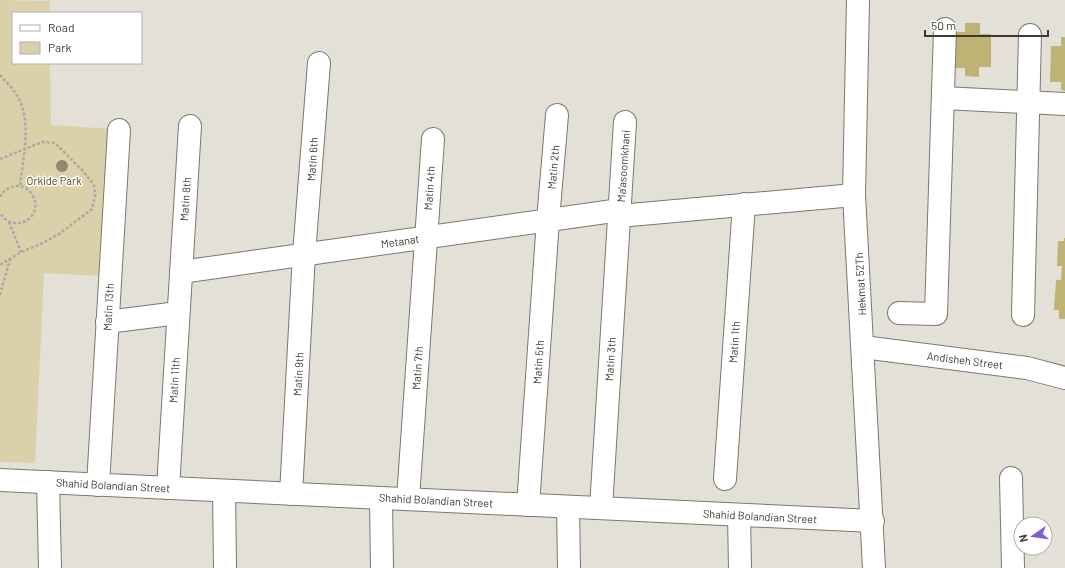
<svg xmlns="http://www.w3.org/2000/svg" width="1065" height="568" font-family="Barlow,sans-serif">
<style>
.green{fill:#dad1aa}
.building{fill:#bfb275}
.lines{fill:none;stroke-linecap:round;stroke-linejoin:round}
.minor-casing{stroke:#7a786e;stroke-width:24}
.path{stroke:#abaaa2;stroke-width:2.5;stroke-dasharray:3 2;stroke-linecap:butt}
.minor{stroke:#fff;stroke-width:22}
.tree{fill:#908a6b}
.labels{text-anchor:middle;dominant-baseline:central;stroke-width:3;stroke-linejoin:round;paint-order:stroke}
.street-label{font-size:11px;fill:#3b3a36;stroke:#fff}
.park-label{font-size:11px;fill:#4c4212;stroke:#fff}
</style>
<rect width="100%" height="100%" fill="#e3e1d7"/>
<path class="green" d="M0 0 50 1V13H13V63H50L51 125 113 129 101 276 44 273 35 463 0 462Z"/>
<g class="building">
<path d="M965 23H980V34H991V67H979V77L965 76V68H954L955 32H965Z"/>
<path d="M1061 37H1065V91L1061 90V82H1050L1051 46H1061Z"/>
<path d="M1064 238H1065V319H1059V310H1054L1056 280H1061L1062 266H1057L1058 241H1064Z"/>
</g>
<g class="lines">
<g class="minor-casing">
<g id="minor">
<path d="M858 0 854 195 874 568"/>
<path d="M943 98 1065 104"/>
<path d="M619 216 854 195"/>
<path d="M181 272 620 210"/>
<path d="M899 313 936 314 945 29"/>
<path d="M1023 315 1030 35"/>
<path d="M107 322 178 313"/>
<path d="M863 347 1027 368 1065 378"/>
<path d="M1011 478 1013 568"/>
<path d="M725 479 744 204"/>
<path d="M0 480 873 521"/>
<path d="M48 482 50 568"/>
<path d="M98 485 119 130"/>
<path d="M168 488 190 126"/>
<path d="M224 491 225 568"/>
<path d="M291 494 304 254 319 63"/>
<path d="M381 498 382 568"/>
<path d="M408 499 433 139"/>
<path d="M528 505 548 220 557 115"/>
<path d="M568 507 569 568"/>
<path d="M601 508 625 122"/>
<path d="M739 515 740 568"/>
</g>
</g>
<g class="path">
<path d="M0 75C5 81 12 87 16 94 33 120 23 157 20 186"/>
<path d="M0 159 42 142 55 143 83 171 94 185 95 197 92 209 59 234 41 244 21 252 0 265"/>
<path d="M0 197C4 190 10 186 18 186 23 186 28 189 31 193 47 214 16 237 0 213"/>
<path d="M9 222 21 252"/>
<path d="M0 295 10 259"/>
</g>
<use href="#minor" class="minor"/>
</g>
<circle class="tree" cx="62" cy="166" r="6"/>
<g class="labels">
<g class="street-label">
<text transform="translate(312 159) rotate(-86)">Matin 6th</text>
<text transform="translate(623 166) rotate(-86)">Ma'asoomkhani</text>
<text transform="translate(553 167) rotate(-85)">Matin 2th</text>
<text transform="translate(429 188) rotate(-86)">Matin 4th</text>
<text transform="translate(185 199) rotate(-86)">Matin 8th</text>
<text transform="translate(400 241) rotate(-8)">Metanat</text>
<text transform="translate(860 284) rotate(-93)">Hekmat 52Th</text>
<text transform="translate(108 307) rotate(-87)">Matin 13th</text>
<text transform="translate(734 342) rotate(-86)">Matin 1th</text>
<text transform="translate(610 359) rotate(-86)">Matin 3th</text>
<text transform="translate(965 360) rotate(7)">Andisheh Street</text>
<text transform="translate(538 362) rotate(-86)">Matin 5th</text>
<text transform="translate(417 368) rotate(-86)">Matin 7th</text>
<text transform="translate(298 374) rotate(-87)">Matin 9th</text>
<text transform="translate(174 380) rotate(-87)">Matin 11th</text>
<text transform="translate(113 485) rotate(3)">Shahid Bolandian Street</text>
<text transform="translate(436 500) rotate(3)">Shahid Bolandian Street</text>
<text transform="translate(760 516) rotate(3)">Shahid Bolandian Street</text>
</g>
<g class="park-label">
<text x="54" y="180">Orkide Park</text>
</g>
</g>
<rect x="12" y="12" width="130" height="52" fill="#ffffff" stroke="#b1b0af"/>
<rect x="20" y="25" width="20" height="6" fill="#ffffff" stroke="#b1b0af"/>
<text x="48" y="32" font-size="12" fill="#3b3a36">Road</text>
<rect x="20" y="42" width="20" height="12" fill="#dad1aa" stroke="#b1b0af"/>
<text x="48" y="52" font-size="12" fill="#3b3a36">Park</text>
<g transform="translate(1033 536) rotate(257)"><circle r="19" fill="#ffffff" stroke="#b1b0af"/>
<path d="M0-3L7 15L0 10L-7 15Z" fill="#805dd7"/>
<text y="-6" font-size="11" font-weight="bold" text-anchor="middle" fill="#3b3a36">N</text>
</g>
<path d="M925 30v6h123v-6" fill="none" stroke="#3b3a36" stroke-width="2"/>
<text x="931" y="30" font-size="12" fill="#3b3a36" stroke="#ffffff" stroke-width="3" paint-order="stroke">50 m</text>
</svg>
